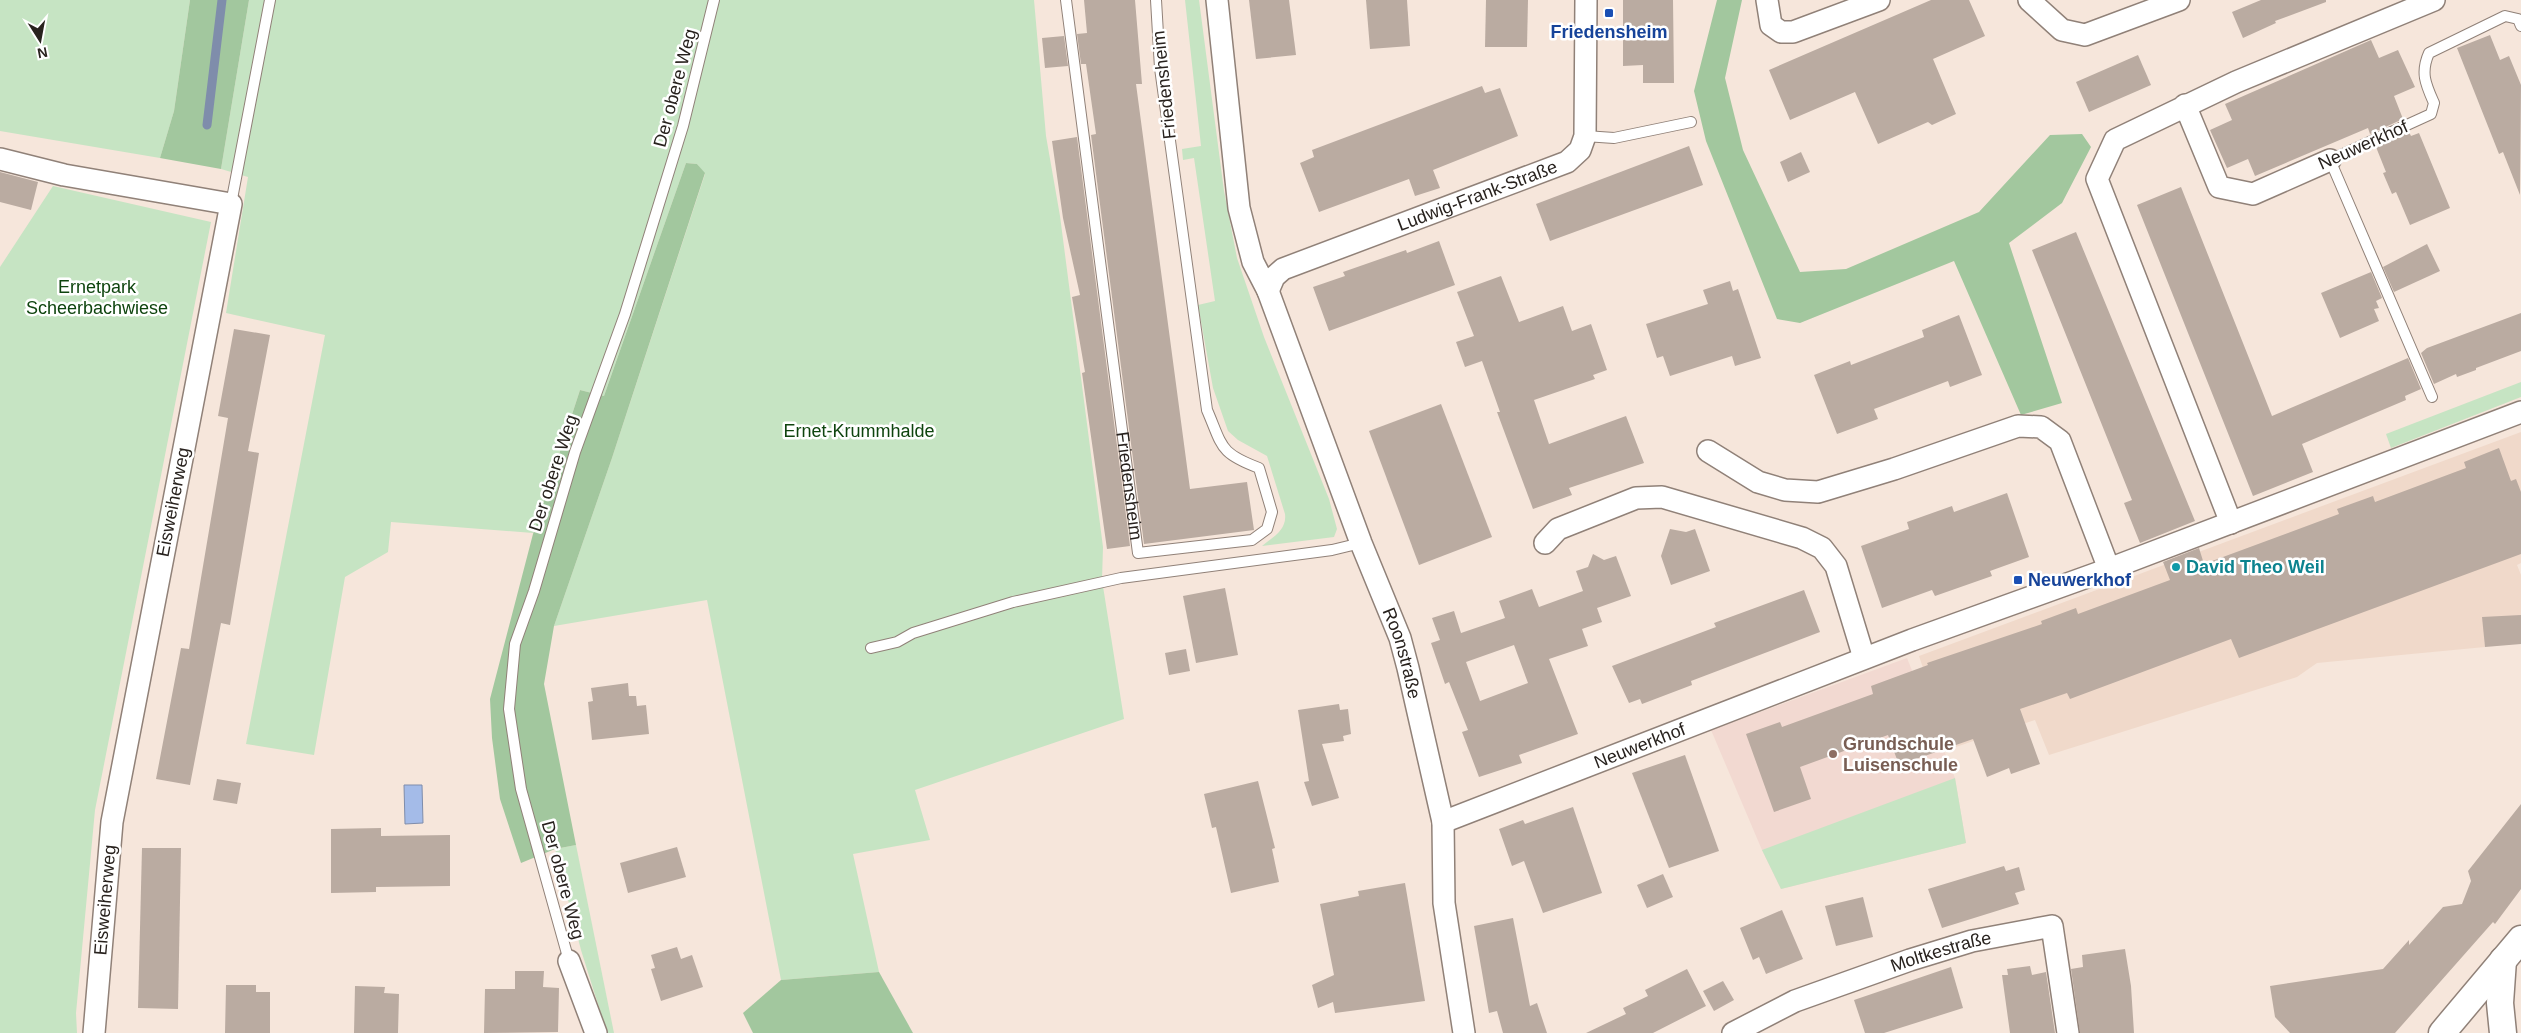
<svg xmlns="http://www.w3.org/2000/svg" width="2521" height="1033" font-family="Arial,sans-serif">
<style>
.built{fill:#f0d9ca}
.education{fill:#f2d9d1}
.green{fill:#c6e4c3}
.forest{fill:#a2c79e}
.water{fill:#a4bbe8;stroke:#7f8dab}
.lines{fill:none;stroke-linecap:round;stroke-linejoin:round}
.stream{stroke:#7f8dab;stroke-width:9}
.building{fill:#baaba1;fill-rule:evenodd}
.service-casing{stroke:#908178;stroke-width:12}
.minor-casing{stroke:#908178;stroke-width:24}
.tertiary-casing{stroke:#908178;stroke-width:29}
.service{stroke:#fff;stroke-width:10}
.minor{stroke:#fff;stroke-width:21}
.tertiary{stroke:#fff;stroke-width:26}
.transit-dot{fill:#1a4fb4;stroke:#fff;stroke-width:2}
.culture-dot{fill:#0f9aa8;stroke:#fff;stroke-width:2}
.education-dot{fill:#8d6e63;stroke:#fff;stroke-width:2}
.labels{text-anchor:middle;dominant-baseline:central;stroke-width:5;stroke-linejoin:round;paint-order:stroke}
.transit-label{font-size:18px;font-weight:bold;fill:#164399;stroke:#fff}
.street-label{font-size:18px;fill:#28221e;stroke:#fff}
.park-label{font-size:18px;fill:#0e440e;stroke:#fff}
.culture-label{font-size:18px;font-weight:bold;fill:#0d838f;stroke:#fff;text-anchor:start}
.education-label{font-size:18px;font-weight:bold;fill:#785e54;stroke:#fff;text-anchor:start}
</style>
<rect width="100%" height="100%" fill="#f6e6db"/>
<path class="built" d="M2521 432V563L2517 565 2521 575V615L2484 630 2485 647 2317 663 2297 677 2049 755 2035 720 1950 749 1919 656Z"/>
<path class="education" d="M1907 658 1955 778 1966 843 1781 889 1762 850 1711 730Z"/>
<g class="green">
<path d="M0 0H190L174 111 160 158 0 131Z"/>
<path d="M249 0H1034L1046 136 1060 216 1103 547 1102 580 1124 719 915 790 930 840 853 854 879 972 781 980 707 600 554 626 612 458 705 174 697 164 686 163 604 396 580 390 533 533 391 522 388 552 345 577 314 755 246 744 325 335 226 313 248 177 221 169Z"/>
<path d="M1185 0H1199L1224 191 1237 258 1264 337 1329 499 1337 529 1334 537 1262 546C1273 537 1287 530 1285 514L1267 456 1238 440 1228 431 1213 388 1198 305 1215 301 1194 158 1183 160 1182 149 1201 146Z"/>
<path d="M53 186 211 222 95 810 76 1013 77 1033H0V267Z"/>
<path d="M2521 382V397L2391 448 2386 434Z"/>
<path d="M1955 778 1966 843 1781 889 1762 850Z"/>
<path d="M576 845 614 1033H607L581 950 555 849Z"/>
</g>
<g class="forest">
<path d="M190 0H249L221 169 160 158 174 111Z"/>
<path d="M1717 0H1742L1725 78 1743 150 1800 272 1846 269 1979 212 2050 135 2082 134 2091 147 2062 203 2009 243 2062 403 2021 415 1954 261 1800 323 1777 319 1706 141 1694 91Z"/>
<path d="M686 163 697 164 705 173 612 458 554 626 544 684 576 845 555 849 521 863 500 799 492 738 490 699 533 534 580 390 604 396Z"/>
<path d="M879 972 913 1033H753L743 1013 781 980Z"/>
</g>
<path class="water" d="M404 785H422L423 823 405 824Z"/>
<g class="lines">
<path class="stream" d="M207 125 222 0"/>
</g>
<g class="building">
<path d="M1084 0H1135L1142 84H1136L1190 489 1247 482 1254 530 1144 544 1091 135 1096 134 1086 64H1081L1077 34 1087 33Z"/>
<path d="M1249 0H1289L1296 55 1256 59Z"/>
<path d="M1366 0H1407L1410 46 1370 49Z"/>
<path d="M1486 0H1528L1527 47H1485Z"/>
<path d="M1623 0H1673L1674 83H1643V65L1623 66Z"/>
<path d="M1931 0H1969L1985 36 1933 59 1956 114 1932 125 1928 122 1878 144 1855 92 1790 120 1769 70Z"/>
<path d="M2261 0H2326V2L2275 21 2276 23 2243 38 2232 12Z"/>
<path d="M2490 35 2500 60 2509 56 2521 85 2520 195 2503 152 2499 154 2457 48Z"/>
<path d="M1064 36 1068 66 1045 68 1042 38Z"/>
<path d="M2371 40 2379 58 2398 50 2415 87 2394 96 2403 119 2370 134 2368 128 2255 176 2248 159 2227 168 2210 130 2232 120 2225 104Z"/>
<path d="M2138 55 2151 85 2089 112 2076 82Z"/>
<path d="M1482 86 1485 93 1500 88 1518 136 1433 170 1440 188 1415 196 1409 179 1319 212 1300 163 1314 157 1312 150Z"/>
<path d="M2409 132 2411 136 2419 133 2450 208 2410 225 2396 192 2392 194 2383 173 2386 172 2376 147Z"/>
<path d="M1077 137 1130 546 1107 549 1082 373 1085 372 1072 297 1080 295 1063 218 1052 141Z"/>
<path d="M1689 146 1703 185 1550 241 1536 204Z"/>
<path d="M1801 152 1810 172 1788 182 1780 162Z"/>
<path d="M0 172 38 182 31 210 0 202Z"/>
<path d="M2181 187 2272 416 2408 358 2421 389 2405 396 2406 400 2302 444 2313 472 2253 496 2137 205Z"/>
<path d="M2076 232 2195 521 2140 543 2124 503 2132 500 2032 250Z"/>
<path d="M1439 241 1455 285 1329 331 1313 287 1345 276 1343 272 1406 250 1407 253Z"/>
<path d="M2427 244 2440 271 2394 292 2383 267Z"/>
<path d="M2371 272 2382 298 2376 301 2379 308 2374 309 2379 321 2340 338 2321 293Z"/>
<path d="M1501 276 1519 322 1563 306 1572 331 1591 324 1607 370 1593 375 1595 379 1534 400 1549 444 1626 416 1644 463 1569 488 1572 495 1533 509 1497 412H1500L1482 361 1465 367 1456 342 1474 336 1457 292Z"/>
<path d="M1730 281 1733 291 1738 289 1761 358 1735 366 1732 356 1670 376 1663 356 1657 358 1646 324 1708 304 1703 290Z"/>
<path d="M2521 313V351L2476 368V370L2457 377 2456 374 2434 384 2421 353 2427 348Z"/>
<path d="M1959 315 1982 375 1950 387 1948 381 1874 409 1878 419 1837 434 1814 375 1850 361 1851 365 1924 337 1922 330Z"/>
<path d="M234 329 270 335 248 451 259 453 230 625 221 623 190 785 156 779 181 648 189 649 228 418 218 416Z"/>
<path d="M1441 404 1492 537 1419 565 1369 431Z"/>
<path d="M2499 448 2511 481 2516 479 2521 492V554L2239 658 2231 639 2070 699 2067 693 2020 709 2040 764 2011 774 2009 768 1987 777 1973 739 1899 765 1888 735 1800 767 1811 799 1774 812 1746 734 1780 722 1782 727 1873 694 1871 686 1928 665 1927 663 2042 624 2041 621 2076 608 2078 614 2170 580 2163 562 2199 548 2204 564 2339 514 2337 509 2373 496 2375 502 2466 468 2464 462Z"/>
<path d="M2007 493 2029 557 1990 571 1992 576 1935 596 1932 590 1882 608 1861 546 1909 529 1907 522 1952 506 1954 512Z"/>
<path d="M1670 529 1686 532 1695 529 1710 571 1671 585 1661 556Z"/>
<path d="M1593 554 1604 560 1616 556 1631 596 1597 608 1602 622 1582 629 1588 646 1549 659 1578 734 1519 755 1522 763 1479 777 1462 732 1468 730 1449 682 1445 684 1431 643 1440 640 1432 618 1454 611 1461 633 1505 618 1499 601 1532 589 1539 607 1583 591 1576 571 1588 567ZM1514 645 1528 683 1480 701 1466 662Z"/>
<path d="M1225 588 1238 655 1196 663 1183 596Z"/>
<path d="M1804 590 1820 632 1691 681 1692 685 1642 704 1640 699 1629 703 1612 666 1716 627 1714 623Z"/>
<path d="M2521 615V644L2485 647 2482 617Z"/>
<path d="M1186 649 1190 671 1169 675 1165 653Z"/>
<path d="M628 683 629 696H636L637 706 646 705 649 734 592 740 588 702 593 701 591 688Z"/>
<path d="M1339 704 1340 710 1348 709 1351 734 1343 736 1344 741 1322 744 1339 798 1312 806 1304 782 1309 781 1298 710Z"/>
<path d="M1685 755 1719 851 1669 868 1632 773Z"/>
<path d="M217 779 241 783 237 804 213 800Z"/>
<path d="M1258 781 1275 848 1272 849 1279 882 1231 893 1216 827 1212 828 1204 794Z"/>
<path d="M2521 804V889L2495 924 2493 922 2395 1033H2290L2275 1017 2270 986 2383 969 2409 940V945L2443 907 2462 904 2471 881 2468 871Z"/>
<path d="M1573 807 1602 893 1543 913 1524 861 1512 866 1499 829 1523 820 1525 824Z"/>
<path d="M381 828V836L450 835V886L376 887V892L331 893V829Z"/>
<path d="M677 847 686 877 628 893 620 863Z"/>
<path d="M142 848H181L178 1009 138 1008Z"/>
<path d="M2004 866 2006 871 2019 867 2025 890 2015 893 2019 904 1942 928 1928 889Z"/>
<path d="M1663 874 1673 897 1647 908 1637 885Z"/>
<path d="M1405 883 1425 1001 1335 1013 1333 1002 1318 1008 1312 985 1334 975 1320 904 1359 896 1358 891Z"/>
<path d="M1863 897 1873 937 1836 946 1825 906Z"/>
<path d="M1782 910 1803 959 1766 974 1759 957 1753 960 1740 928Z"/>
<path d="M1513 918 1530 1006 1537 1003 1547 1033H1503L1497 1011 1489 1013 1474 926Z"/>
<path d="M677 947 681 959 692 955 703 987 661 1001 651 969 655 968 651 955Z"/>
<path d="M2125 949 2131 986 2134 1033H2080L2071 969 2083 967 2082 955Z"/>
<path d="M2030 966 2032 975 2046 972 2055 1033H2010L2002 975H2008L2007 969Z"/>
<path d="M1951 967 1963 1008 1884 1033H1865L1854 1000Z"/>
<path d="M1687 969 1706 1006 1653 1033H1586L1626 1014 1623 1008 1648 996 1645 990Z"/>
<path d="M515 971H544L543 987 559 988 558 1032 484 1033 485 989H515Z"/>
<path d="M1723 981 1734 1000 1714 1011 1703 991Z"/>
<path d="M226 985H256V992H270V1033H225Z"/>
<path d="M355 986 385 987 384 993 399 994 398 1033H354Z"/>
</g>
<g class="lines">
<g class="service-casing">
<g id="service">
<path id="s1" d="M1066 0 1138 553 1252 540 1267 529 1272 512 1259 468C1219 453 1223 447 1207 410L1160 68 1156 0"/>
<path d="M1585 136 1614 138 1691 122"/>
<path d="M231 204 270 0"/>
<path d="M2432 397 2330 160 2431 114 2434 103C2426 85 2420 73 2429 53L2505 16 2518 19 2521 26"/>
<path d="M871 648 897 642 913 633 1013 602 1121 578 1332 550 1361 543"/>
<path d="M569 961 521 789 509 709 515 644 534 591 575 452 625 314 683 126 714 0"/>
</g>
</g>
<g class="minor-casing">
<g id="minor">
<path id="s2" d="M1217 0 1239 208 1253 262 1268 291 1361 543 1400 638 1408 668 1443 822 1444 903 1464 1033"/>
<path d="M1767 0 1771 25 1781 32H1793L1879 0"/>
<path d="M2029 0 2062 30 2085 35 2179 0"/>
<path d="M2185 105 2219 187 2253 194 2330 160"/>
<path d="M0 159 64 175 231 204 112 822 94 1033"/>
<path id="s3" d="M1268 291 1274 277 1283 269 1567 162 1580 150 1585 136 1586 0"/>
<path d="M1708 451 1758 482 1785 490 1818 492 1894 469 2018 426 2041 427 2060 441 2109 569"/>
<path d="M2231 523 2097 179 2115 140 2236 82 2434 0"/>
<path d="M1545 543 1558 529 1636 498 1662 497 1802 538 1822 548 1836 566 1864 658"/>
<path id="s4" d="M1443 822 1912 640 2109 569 2521 412"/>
<path d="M569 961 596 1033"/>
<path id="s5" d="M1733 1033 1795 1001 1910 960 1972 941 2052 926 2068 1033"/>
</g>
</g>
<g class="tertiary-casing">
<g id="tertiary">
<path d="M2503 960 2500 1003 2503 1033"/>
<path d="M2442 1033 2521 939"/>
</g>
</g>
<use href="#service" class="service"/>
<use href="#minor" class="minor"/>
<use href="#tertiary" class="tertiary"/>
</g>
<g class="transit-dot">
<rect x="1604" y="8" width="10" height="10" rx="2.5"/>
<rect x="2013" y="575" width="10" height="10" rx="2.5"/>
</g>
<circle class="culture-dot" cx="2176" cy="567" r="5"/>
<circle class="education-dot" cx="1833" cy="754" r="5"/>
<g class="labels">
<g class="transit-label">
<text x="1609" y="32">Friedensheim</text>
<text x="2028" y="580" text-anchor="start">Neuwerkhof</text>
</g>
<g class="street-label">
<text transform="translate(1164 85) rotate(-96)">Friedensheim</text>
<text transform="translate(675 88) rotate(-75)">Der obere Weg</text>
<text transform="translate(2363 145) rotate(-24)">Neuwerkhof</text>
<text stroke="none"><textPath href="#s3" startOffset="235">Ludwig-Frank-Straße</textPath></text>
<text transform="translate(553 473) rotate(-72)">Der obere Weg</text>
<text stroke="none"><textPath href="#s1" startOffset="490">Friedensheim</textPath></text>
<text transform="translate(173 502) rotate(-79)">Eisweiherweg</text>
<text stroke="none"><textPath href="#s2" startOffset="684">Roonstraße</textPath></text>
<text stroke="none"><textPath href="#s4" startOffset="211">Neuwerkhof</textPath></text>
<text transform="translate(563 880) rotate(75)">Der obere Weg</text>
<text transform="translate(105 900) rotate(-85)">Eisweiherweg</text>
<text stroke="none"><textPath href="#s5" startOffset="224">Moltkestraße</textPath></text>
</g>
<g class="park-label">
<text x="97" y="287">Ernetpark<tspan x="97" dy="21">Scheerbachwiese</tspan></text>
<text x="859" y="431">Ernet-Krummhalde</text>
</g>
<g class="culture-label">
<text x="2186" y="567">David Theo Weil</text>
</g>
<g class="education-label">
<text x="1843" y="744">Grundschule<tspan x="1843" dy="21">Luisenschule</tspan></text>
</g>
</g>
<g transform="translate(40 40) rotate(169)" stroke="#ffffff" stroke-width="4" paint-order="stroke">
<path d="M0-4L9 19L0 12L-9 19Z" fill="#28221e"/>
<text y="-8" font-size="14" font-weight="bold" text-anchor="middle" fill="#28221e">N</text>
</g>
</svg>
